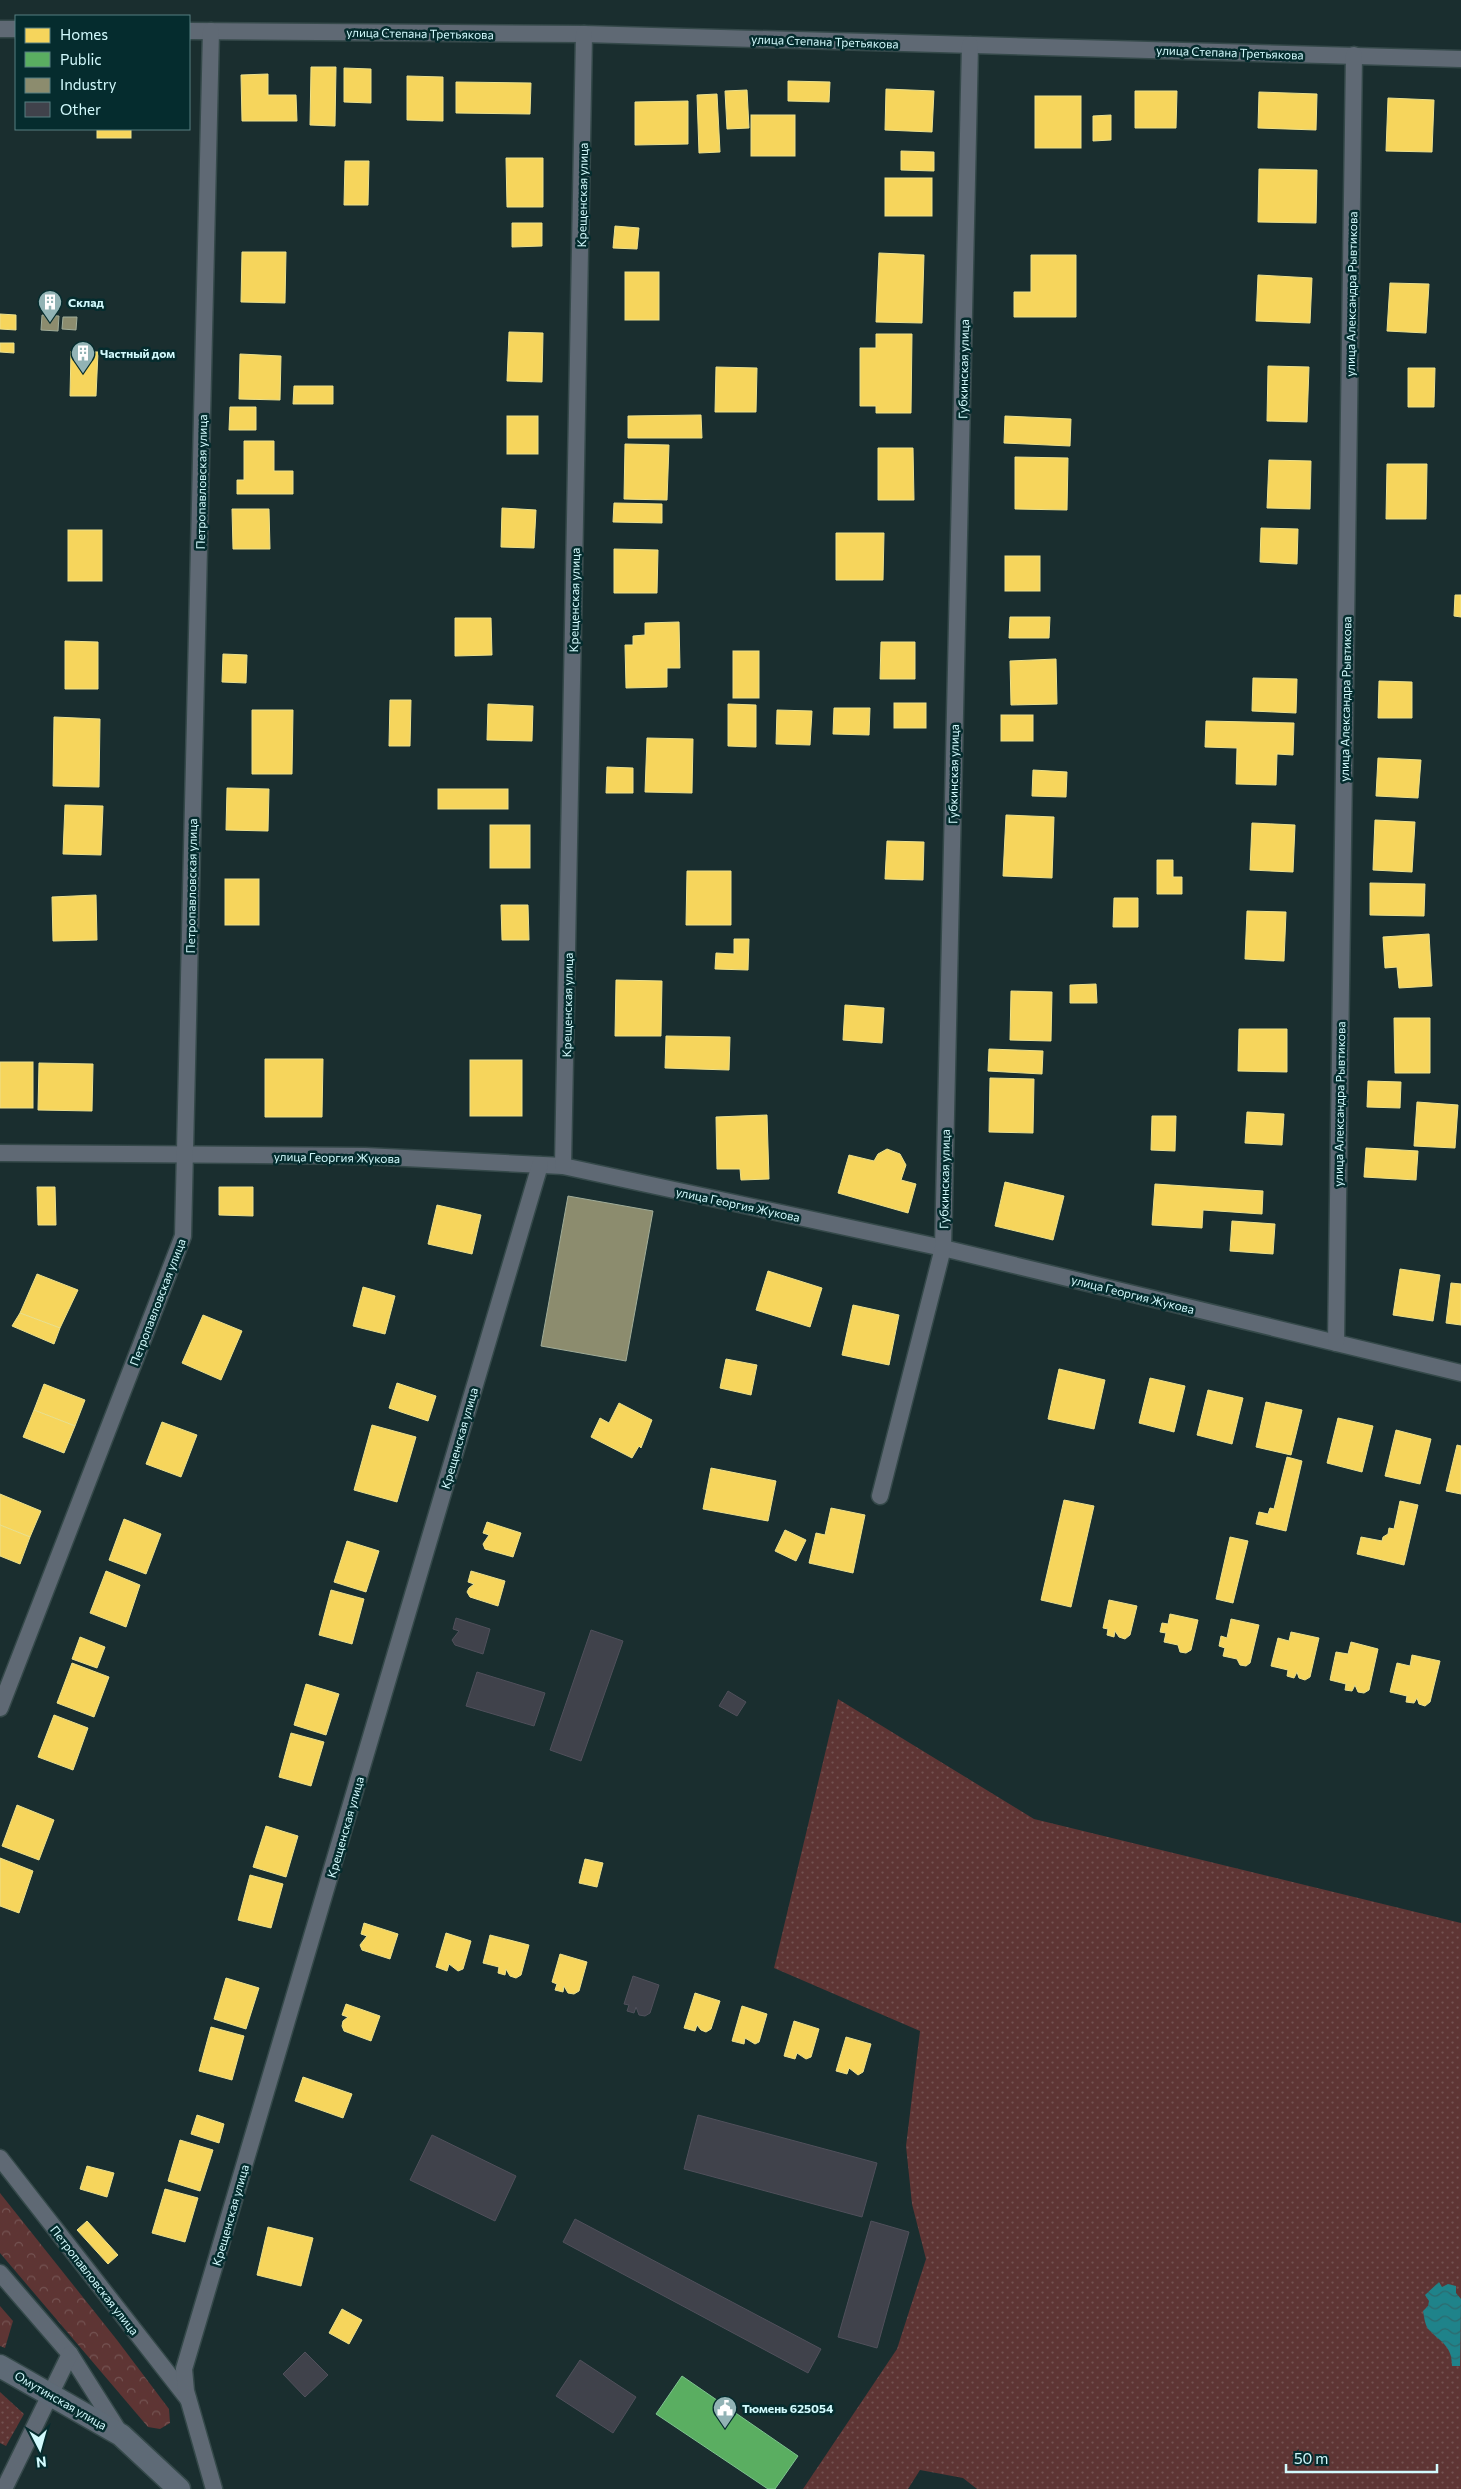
<svg xmlns="http://www.w3.org/2000/svg" width="1461" height="2489" font-family="Commissioner,sans-serif">
<style>
.grass{fill:url(#grass-dots)}
.forest{fill:url(#forest-crowns)}
.water{fill:url(#water-waves)}
.homes{fill:#f6d55c;stroke:#ebe08c}
.public{fill:#5aae61;stroke:#7ec590}
.industry{fill:#8c8c6e;stroke:#a1ad99}
.building{fill:#40424b;stroke:#50505b}
.lines{fill:none;stroke-linecap:round;stroke-linejoin:round}
.street-casing{stroke:#35494a;stroke-width:19}
.secondary-casing{stroke:#35494a;stroke-width:25}
.street{stroke:#5f6974;stroke-width:16}
.secondary{stroke:#5e6a76;stroke-width:22}
.labels{text-anchor:middle;dominant-baseline:central;stroke-width:5;stroke-linejoin:round;paint-order:stroke}
.street-label{font-size:12px;fill:#d2fafd;stroke:#052c2e}
.poi-label{font-size:12px;font-weight:bold;fill:#d2fafd;stroke:#052c2e;text-anchor:start}
</style>
<defs>
<pattern id="grass-dots" width="8" height="8" patternUnits="userSpaceOnUse" patternTransform="scale(1.25)"><rect width="8" height="8" fill="#5e3534"/><path d="M2 2h.1M6 6h.1" fill="none" stroke="#745352" stroke-width="1.8" stroke-linecap="round"/></pattern>
<pattern id="forest-crowns" width="20" height="18" patternUnits="userSpaceOnUse" patternTransform="scale(1.25)"><rect width="20" height="18" fill="#5e3534"/><path d="M2 6a3 3 0 1 1 6 0M12 15a3 3 0 1 1 6 0" fill="none" stroke="#745352"/></pattern>
<pattern id="water-waves" width="16" height="10" patternUnits="userSpaceOnUse" patternTransform="scale(1.25)"><rect width="16" height="10" fill="#1f838a"/><path d="M0 5q4-4 8 0t8 0" fill="none" stroke="#2d6a6e"/></pattern>
</defs>
<rect width="100%" height="100%" fill="#1a2e2f"/>
<g class="grass">
<path d="M838 1699 1034 1819 1461 1923V2489H977L963 2478 920 2470 908 2489H803L897 2349 926 2259 912 2204 906 2146 920 2031 774 1968Z"/>
<path d="M0 2392 24 2414 6 2446 0 2443Z"/>
</g>
<g class="forest">
<path d="M0 2193 117 2340 169 2409 170 2423 160 2429 148 2427 0 2253Z"/>
<path d="M0 2306 13 2321 5 2348 0 2346Z"/>
</g>
<path class="water" d="M1439 2282 1442 2287 1448 2284 1456 2286V2293L1461 2299 1460 2366H1452C1452 2346 1442 2343 1429 2330 1425 2326 1424 2316 1423 2311L1428 2306 1429 2301 1425 2295Z"/>
<g class="homes">
<path d="M311 67H336L335 126 310 125Z"/>
<path d="M344 68 371 69V103L344 102Z"/>
<path d="M268 74V95H296L297 121H242L241 75Z"/>
<path d="M407 76 443 77V121L407 120Z"/>
<path d="M788 81 830 82 829 102 788 101Z"/>
<path d="M456 82 531 83 530 114 456 113Z"/>
<path d="M886 89 934 91 932 132 885 130Z"/>
<path d="M747 90 749 128 727 129 725 91Z"/>
<path d="M1135 91H1177L1176 128H1135Z"/>
<path d="M1259 92 1317 94 1316 130 1258 128Z"/>
<path d="M717 94 720 152 699 153 697 95Z"/>
<rect x="1035" y="96" width="46" height="52"/>
<path d="M1388 98 1434 100 1432 152 1386 151Z"/>
<path d="M688 101V144L635 145V102Z"/>
<rect x="751" y="115" width="44" height="41"/>
<path d="M1111 115V140L1093 141V116Z"/>
<rect x="97" y="129" width="34" height="9"/>
<path d="M901 151 934 152V171L901 170Z"/>
<path d="M506 158H543V207H507Z"/>
<path d="M345 161H369L368 205H344Z"/>
<path d="M1259 169 1317 170 1316 223 1258 222Z"/>
<rect x="885" y="178" width="47" height="38"/>
<path d="M512 223H542V246L512 247Z"/>
<path d="M615 226 639 228 637 249 613 248Z"/>
<path d="M242 252H286L285 303 241 302Z"/>
<path d="M879 253 924 255 922 323 876 322Z"/>
<path d="M1031 255H1076V317H1014V292H1031Z"/>
<rect x="625" y="272" width="34" height="48"/>
<path d="M1258 275 1312 278 1310 323 1256 321Z"/>
<path d="M1390 283 1429 284 1426 333 1387 331Z"/>
<path d="M0 314 16 315V330L0 329Z"/>
<path d="M509 332 543 333 542 382 507 381Z"/>
<path d="M876 334H912L911 413H876V406H860V348H876Z"/>
<path d="M0 343H14V353L0 352Z"/>
<path d="M71 351 98 352 96 396H70Z"/>
<path d="M240 354 281 356 280 400 239 399Z"/>
<path d="M1268 366 1309 367 1307 422 1267 421Z"/>
<path d="M716 367 757 368 756 412H715Z"/>
<path d="M1408 368H1435L1434 407H1408Z"/>
<path d="M294 386H333V404H293Z"/>
<path d="M230 407H256V430H229Z"/>
<path d="M701 415 702 438H628V416Z"/>
<rect x="507" y="416" width="31" height="38"/>
<path d="M1005 416 1071 419 1070 446 1004 443Z"/>
<path d="M244 441H274V471H293V494H237V480H244Z"/>
<path d="M625 444 669 445 667 500 624 499Z"/>
<path d="M878 448H913L914 500H878Z"/>
<path d="M1015 457 1068 458 1067 510 1015 509Z"/>
<path d="M1269 460 1311 461 1310 509 1267 508Z"/>
<path d="M1387 464H1427L1426 519H1386Z"/>
<path d="M614 503 662 504V523L613 522Z"/>
<path d="M502 508 536 510 534 548 501 547Z"/>
<path d="M232 509H269L270 549H233Z"/>
<path d="M1261 528 1298 529 1297 564 1260 562Z"/>
<rect x="68" y="530" width="34" height="51"/>
<path d="M836 533H884L883 580H836Z"/>
<path d="M614 549 658 550 657 593H614Z"/>
<rect x="1005" y="556" width="35" height="35"/>
<path d="M1455 595H1461V617L1454 616Z"/>
<path d="M1010 617H1050L1049 638H1009Z"/>
<path d="M455 618H491L492 655 455 656Z"/>
<path d="M679 622 680 668H667V687L626 688 625 645H633V636L645 635V623Z"/>
<path d="M65 641 98 642V689H65Z"/>
<path d="M881 642H915V679H880Z"/>
<rect x="733" y="651" width="26" height="47"/>
<path d="M223 654 247 655 246 683 222 682Z"/>
<path d="M1056 659 1057 704 1011 705 1010 661Z"/>
<path d="M1253 678 1297 679 1296 713 1252 711Z"/>
<path d="M1379 681 1412 682V718H1378Z"/>
<path d="M390 700H411L410 746H389Z"/>
<rect x="894" y="703" width="32" height="25"/>
<path d="M488 704 533 706 532 741 487 740Z"/>
<path d="M728 704 756 705V747L728 746Z"/>
<path d="M834 708H870L869 735 833 734Z"/>
<path d="M252 710H293L292 774H252Z"/>
<path d="M777 710 812 711 810 745 776 744Z"/>
<rect x="1001" y="715" width="32" height="26"/>
<path d="M54 717 100 719 99 787 53 786Z"/>
<path d="M1206 721 1294 723 1293 755 1277 754 1276 785 1236 784 1237 748 1205 747Z"/>
<path d="M647 738 693 739 692 793 645 792Z"/>
<path d="M1378 758 1421 760 1418 798 1376 796Z"/>
<path d="M607 767 633 768V793H606Z"/>
<path d="M1033 770 1067 772 1066 797 1032 796Z"/>
<path d="M227 788 269 789 268 831 226 830Z"/>
<rect x="438" y="789" width="70" height="20"/>
<path d="M65 805 103 806 101 855 63 854Z"/>
<path d="M1006 815 1054 817 1052 878 1003 876Z"/>
<path d="M1375 820 1415 822 1412 872 1373 870Z"/>
<path d="M1252 823 1295 825 1293 872 1250 870Z"/>
<rect x="490" y="825" width="40" height="43"/>
<path d="M887 841 924 842 923 880 885 879Z"/>
<path d="M1157 860H1173V877H1182V894H1157Z"/>
<path d="M687 871H731V925H686Z"/>
<rect x="225" y="879" width="34" height="46"/>
<path d="M1370 883 1425 884 1424 916 1370 915Z"/>
<path d="M96 895 97 940 53 941 52 897Z"/>
<path d="M1114 898H1138V927H1113Z"/>
<path d="M501 905H528L529 940H502Z"/>
<path d="M1247 911 1286 912 1284 961 1245 959Z"/>
<path d="M1429 934 1432 986 1399 988 1397 967 1385 968 1383 937Z"/>
<path d="M734 939H749L748 970 715 969 716 953 734 954Z"/>
<path d="M616 980 662 981 661 1036H615Z"/>
<path d="M1096 984 1097 1003H1070V985Z"/>
<path d="M1011 991 1052 992 1051 1041 1010 1040Z"/>
<path d="M845 1005 884 1008 882 1043 843 1040Z"/>
<path d="M1394 1018H1430V1073H1395Z"/>
<path d="M1239 1029H1287V1072L1238 1071Z"/>
<path d="M666 1036 730 1037 729 1070 665 1068Z"/>
<path d="M989 1049 1043 1051 1042 1074 988 1071Z"/>
<path d="M265 1059H323L322 1117H265Z"/>
<rect x="470" y="1060" width="52" height="56"/>
<rect x="0" y="1062" width="33" height="46"/>
<path d="M39 1063 93 1064 92 1111 38 1110Z"/>
<path d="M990 1078 1034 1079 1033 1133 989 1132Z"/>
<path d="M1368 1081 1401 1082 1400 1108 1367 1107Z"/>
<path d="M1417 1102 1458 1105 1455 1148 1414 1146Z"/>
<path d="M1247 1112 1284 1114 1282 1145 1245 1143Z"/>
<path d="M767 1115 769 1179 741 1180 740 1169H717L716 1117Z"/>
<path d="M1152 1116H1176L1175 1151 1151 1150Z"/>
<path d="M1366 1148 1418 1151 1416 1180 1364 1177Z"/>
<path d="M887 1149 900 1154 906 1165 901 1180 916 1184 908 1213 838 1193 849 1155 874 1161 878 1154Z"/>
<path d="M1005 1182 1064 1196 1053 1240 995 1226Z"/>
<path d="M1155 1184 1263 1191 1262 1214 1203 1210 1202 1228 1152 1225Z"/>
<path d="M37 1187H55L56 1225H38Z"/>
<path d="M219 1187H253V1216L219 1215Z"/>
<path d="M437 1205 481 1215 472 1254 428 1244Z"/>
<path d="M1232 1221 1275 1224 1273 1254 1230 1251Z"/>
<path d="M1400 1269 1440 1275 1433 1321 1393 1315Z"/>
<path d="M768 1271 822 1288 810 1327 756 1310Z"/>
<path d="M37 1274 78 1290 60 1328 20 1313Z"/>
<path d="M1451 1283 1461 1284V1325L1446 1323Z"/>
<path d="M363 1287 395 1296 385 1334 353 1326Z"/>
<path d="M853 1305 899 1315 889 1365 842 1355Z"/>
<path d="M20 1313 60 1328 54 1344 12 1326Z"/>
<path d="M203 1315 242 1331 221 1380 182 1363Z"/>
<path d="M726 1359 757 1365 751 1395 720 1388Z"/>
<path d="M1059 1369 1105 1380 1094 1429 1048 1419Z"/>
<path d="M1150 1378 1185 1386 1174 1432 1139 1423Z"/>
<path d="M397 1383 436 1396 428 1421 389 1408Z"/>
<path d="M44 1384 85 1400 75 1426 34 1410Z"/>
<path d="M1208 1390 1243 1398 1232 1444 1197 1435Z"/>
<path d="M1266 1402 1302 1410 1291 1455 1256 1447Z"/>
<path d="M619 1403 652 1420 641 1448 639 1446 632 1458 591 1437 600 1418 609 1423Z"/>
<path d="M34 1410 75 1426 64 1453 23 1437Z"/>
<path d="M1338 1418 1373 1426 1362 1472 1327 1463Z"/>
<path d="M162 1422 197 1435 181 1477 146 1464Z"/>
<path d="M372 1425 416 1437 397 1502 354 1490Z"/>
<path d="M1396 1430 1431 1439 1420 1484 1385 1476Z"/>
<path d="M1457 1445 1461 1446V1494L1446 1491Z"/>
<path d="M1287 1457 1302 1461 1286 1531 1256 1524 1259 1512 1268 1514 1270 1508 1274 1509Z"/>
<path d="M711 1468 776 1481 768 1521 703 1509Z"/>
<path d="M0 1494 41 1511 30 1537 0 1525Z"/>
<path d="M1064 1500 1094 1506 1071 1607 1041 1600Z"/>
<path d="M1400 1501 1418 1505 1404 1565 1357 1554 1361 1537 1382 1541 1383 1537 1388 1534 1389 1528 1394 1529Z"/>
<path d="M831 1508 865 1515 853 1573 809 1563 816 1533 825 1535Z"/>
<path d="M124 1519 161 1534 146 1574 109 1560Z"/>
<path d="M487 1522 521 1533 513 1557 485 1549 483 1544 489 1535 483 1533Z"/>
<path d="M0 1525 30 1537 20 1564 0 1556Z"/>
<path d="M785 1530 806 1540 796 1561 775 1551Z"/>
<path d="M1230 1537 1248 1541 1233 1603 1216 1599Z"/>
<path d="M347 1541 379 1551 366 1592 334 1582Z"/>
<path d="M106 1571 140 1585 126 1627 90 1613Z"/>
<path d="M471 1571 505 1581 498 1606 470 1597 467 1592 469 1588 474 1584 468 1582Z"/>
<path d="M331 1590 364 1599 352 1644 319 1635Z"/>
<path d="M1109 1600 1137 1606 1130 1635 1125 1639 1119 1637 1115 1631 1114 1637 1107 1635 1108 1629 1103 1628Z"/>
<path d="M1170 1614 1198 1620 1191 1650 1186 1653 1180 1652 1178 1645 1164 1642 1166 1633 1160 1632 1162 1623 1168 1624Z"/>
<path d="M1231 1619 1259 1625 1250 1663 1246 1666 1240 1665 1237 1659 1223 1656 1225 1648 1219 1646 1221 1636 1227 1638Z"/>
<path d="M1291 1632 1319 1638 1310 1677 1305 1680 1299 1678 1297 1672 1294 1678 1287 1676 1288 1670 1271 1666 1278 1638 1289 1641Z"/>
<path d="M80 1637 105 1647 97 1668 72 1659Z"/>
<path d="M1351 1642 1378 1649 1369 1690 1364 1693 1358 1692 1355 1685 1352 1691 1345 1690 1346 1684 1330 1680 1336 1652 1348 1654Z"/>
<path d="M1412 1655 1440 1661 1430 1702 1425 1706 1419 1704 1417 1698 1414 1703 1406 1702 1407 1696 1390 1692 1397 1663 1410 1666Z"/>
<path d="M72 1663 109 1677 94 1717 57 1703Z"/>
<path d="M306 1684 339 1694 326 1735 294 1725Z"/>
<path d="M54 1715 88 1728 73 1770 38 1757Z"/>
<path d="M291 1733 324 1742 311 1786 279 1777Z"/>
<path d="M17 1805 54 1820 39 1860 2 1846Z"/>
<path d="M266 1826 298 1836 286 1877 253 1867Z"/>
<path d="M0 1858 33 1871 19 1913 0 1906Z"/>
<path d="M585 1859 603 1863 597 1887 579 1883Z"/>
<path d="M250 1875 283 1884 271 1928 238 1920Z"/>
<path d="M364 1923 398 1934 390 1959 362 1950 360 1945 367 1936 361 1934Z"/>
<path d="M446 1933 471 1941 463 1969 458 1971 449 1964 447 1971 436 1967Z"/>
<path d="M490 1935 529 1945 521 1975 516 1978 510 1976 506 1969 505 1975 498 1973 499 1967 483 1963Z"/>
<path d="M560 1954 587 1962 579 1991 574 1994 568 1993 564 1986 563 1992 555 1990 557 1984 552 1982Z"/>
<path d="M226 1978 259 1988 246 2029 214 2019Z"/>
<path d="M695 1993 720 2001 711 2029 706 2032 701 2030 697 2025 695 2031 684 2028Z"/>
<path d="M346 2004 380 2016 371 2041 344 2031 342 2026 343 2021 348 2017 342 2015Z"/>
<path d="M742 2006 767 2014 759 2042 755 2044 745 2038 744 2044 732 2041Z"/>
<path d="M794 2021 819 2029 811 2057 806 2059 797 2053 795 2059 784 2056Z"/>
<path d="M211 2027 244 2036 232 2080 199 2071Z"/>
<path d="M846 2037 871 2044 863 2072 858 2075 849 2068 847 2074 836 2071Z"/>
<path d="M303 2077 352 2094 343 2118 295 2101Z"/>
<path d="M197 2115 224 2124 219 2143 191 2134Z"/>
<path d="M180 2140 213 2150 200 2191 168 2181Z"/>
<path d="M87 2166 114 2173 107 2197 80 2189Z"/>
<path d="M165 2189 198 2198 185 2242 152 2233Z"/>
<path d="M87 2221 118 2255 108 2264 77 2230Z"/>
<path d="M268 2227 313 2238 301 2286 257 2275Z"/>
<path d="M342 2309 362 2320 349 2344 329 2333Z"/>
</g>
<path class="public" d="M682 2376 798 2456 775 2489H768L656 2414Z"/>
<g class="industry">
<path d="M42 315 59 316 58 331 41 330Z"/>
<path d="M63 317H77L76 330 62 329Z"/>
<path d="M568 1196 653 1211 626 1361 541 1346Z"/>
</g>
<g class="building">
<path d="M456 1618 490 1629 483 1654 455 1645 452 1640 459 1631 453 1629Z"/>
<path d="M591 1630 623 1641 581 1761 550 1750Z"/>
<path d="M477 1672 545 1693 534 1726 466 1706Z"/>
<path d="M728 1691 746 1702 737 1716 719 1706Z"/>
<path d="M633 1976 659 1985 650 2013 645 2016 639 2015 636 2007 634 2013 627 2011 629 2005 624 2004Z"/>
<path d="M698 2115 877 2163 862 2217 684 2169Z"/>
<path d="M432 2135 516 2176 495 2221 410 2180Z"/>
<path d="M575 2219 821 2349 808 2373 563 2242Z"/>
<path d="M871 2221 909 2232 877 2348 838 2337Z"/>
<path d="M305 2352 328 2375 305 2397 283 2374Z"/>
<path d="M580 2360 636 2397 613 2433 556 2396Z"/>
</g>
<g class="lines">
<g class="street-casing">
<g id="street">
<path d="M0 29H16"/>
<path d="M189 31 584 34 1461 59"/>
<path d="M0 1153 365 1156 563 1166 943 1248 1461 1373"/>
<path d="M563 1166 584 34"/>
<path d="M1336 1343 1354 55"/>
<path d="M880 1496 943 1248 970 45"/>
<path d="M0 1708 183 1236 211 31"/>
<path d="M0 2158 188 2399"/>
<path d="M0 2273 70 2354 120 2433"/>
<path d="M4 2489 70 2354"/>
<path d="M214 2489 186 2391 184 2369 540 1165"/>
</g>
</g>
<g class="secondary-casing">
<path id="secondary" d="M0 2366 121 2435 179 2489"/>
</g>
<use href="#street" class="street"/>
<use href="#secondary" class="secondary"/>
</g>
<defs>
<g id="building-pin" transform="scale(1.25)"><path d="M0 17L-7.5 6A9.5 9.5 0 1 1 7.5 6Z" fill="#92b3b5" stroke="#052c2e"/><path d="M-4-6H4V6H1V3H-1V6H-4ZM-2.5-4.3h1.7v1.8h-1.7ZM.8-4.3h1.7v1.8H.8ZM-2.5-1h1.7V.8h-1.7ZM.8-1h1.7V.8H.8Z" fill="#fff"/></g>
<g id="civic-pin" transform="scale(1.25)"><path d="M0 17L-7.5 6A9.5 9.5 0 1 1 7.5 6Z" fill="#92b3b5" stroke="#052c2e"/><path d="M-.6-6.5H3V-4.5H.6V-3L4-1V1h2V6H-6V1h2V-1L-.6-3ZM-1.2 2.5V6h2.4V2.5Z" fill="#fff"/></g>
</defs>
<g fill-rule="evenodd">
<use href="#building-pin" x="50" y="302"/>
<use href="#building-pin" x="83" y="353"/>
<use href="#civic-pin" x="725" y="2408"/>
</g>
<g class="labels">
<g class="street-label">
<text transform="translate(420 33) rotate(1)">улица Степана Третьякова</text>
<text transform="translate(825 41) rotate(2)">улица Степана Третьякова</text>
<text transform="translate(1230 52) rotate(2)">улица Степана Третьякова</text>
<text transform="translate(582 195) rotate(-89)">Крещенская улица</text>
<text transform="translate(1351 294) rotate(-89)">улица Александра Рывтикова</text>
<text transform="translate(963 369) rotate(-89)">Губкинская улица</text>
<text transform="translate(201 482) rotate(-89)">Петропавловская улица</text>
<text transform="translate(574 600) rotate(-89)">Крещенская улица</text>
<text transform="translate(1345 699) rotate(-89)">улица Александра Рывтикова</text>
<text transform="translate(953 774) rotate(-89)">Губкинская улица</text>
<text transform="translate(191 886) rotate(-89)">Петропавловская улица</text>
<text transform="translate(567 1005) rotate(-89)">Крещенская улица</text>
<text transform="translate(1339 1104) rotate(-89)">улица Александра Рывтикова</text>
<text transform="translate(337 1157) rotate(1)">улица Георгия Жукова</text>
<text transform="translate(944 1179) rotate(-89)">Губкинская улица</text>
<text transform="translate(738 1204) rotate(12)">улица Георгия Жукова</text>
<text transform="translate(1133 1294) rotate(14)">улица Георгия Жукова</text>
<text transform="translate(157 1302) rotate(-69)">Петропавловская улица</text>
<text transform="translate(459 1438) rotate(-74)">Крещенская улица</text>
<text transform="translate(345 1827) rotate(-74)">Крещенская улица</text>
<text transform="translate(230 2215) rotate(-74)">Крещенская улица</text>
<text transform="translate(95 2280) rotate(52)">Петропавловская улица</text>
<text transform="translate(61 2400) rotate(30)">Омутинская улица</text>
</g>
<g class="poi-label">
<text x="68" y="302">Склад</text>
<text x="100" y="353">Частный дом</text>
<text x="742" y="2408">Тюмень 625054</text>
</g>
</g>
<rect x="15" y="15" width="175" height="115" fill="#052c2e" stroke="#577e81"/>
<rect x="25" y="28" width="25" height="15" fill="#f6d55c" stroke="#577e81"/>
<text x="60" y="40" font-size="15" fill="#d2fafd">Homes</text>
<rect x="25" y="52" width="25" height="15" fill="#5aae61" stroke="#577e81"/>
<text x="60" y="65" font-size="15" fill="#d2fafd">Public</text>
<rect x="25" y="78" width="25" height="15" fill="#8c8c6e" stroke="#577e81"/>
<text x="60" y="90" font-size="15" fill="#d2fafd">Industry</text>
<rect x="25" y="102" width="25" height="15" fill="#40424b" stroke="#577e81"/>
<text x="60" y="115" font-size="15" fill="#d2fafd">Other</text>
<g transform="translate(40 2449) rotate(174)" stroke="#052c2e" stroke-width="4" paint-order="stroke">
<path d="M0-4L9 19L0 12L-9 19Z" fill="#d2fafd"/>
<text y="-8" font-size="14" font-weight="bold" text-anchor="middle" fill="#d2fafd">N</text>
</g>
<path d="M1286 2464v8h151v-8" fill="none" stroke="#d2fafd" stroke-width="2.5"/>
<text x="1294" y="2464" font-size="15" fill="#d2fafd" stroke="#052c2e" stroke-width="4" paint-order="stroke">50 m</text>
</svg>
